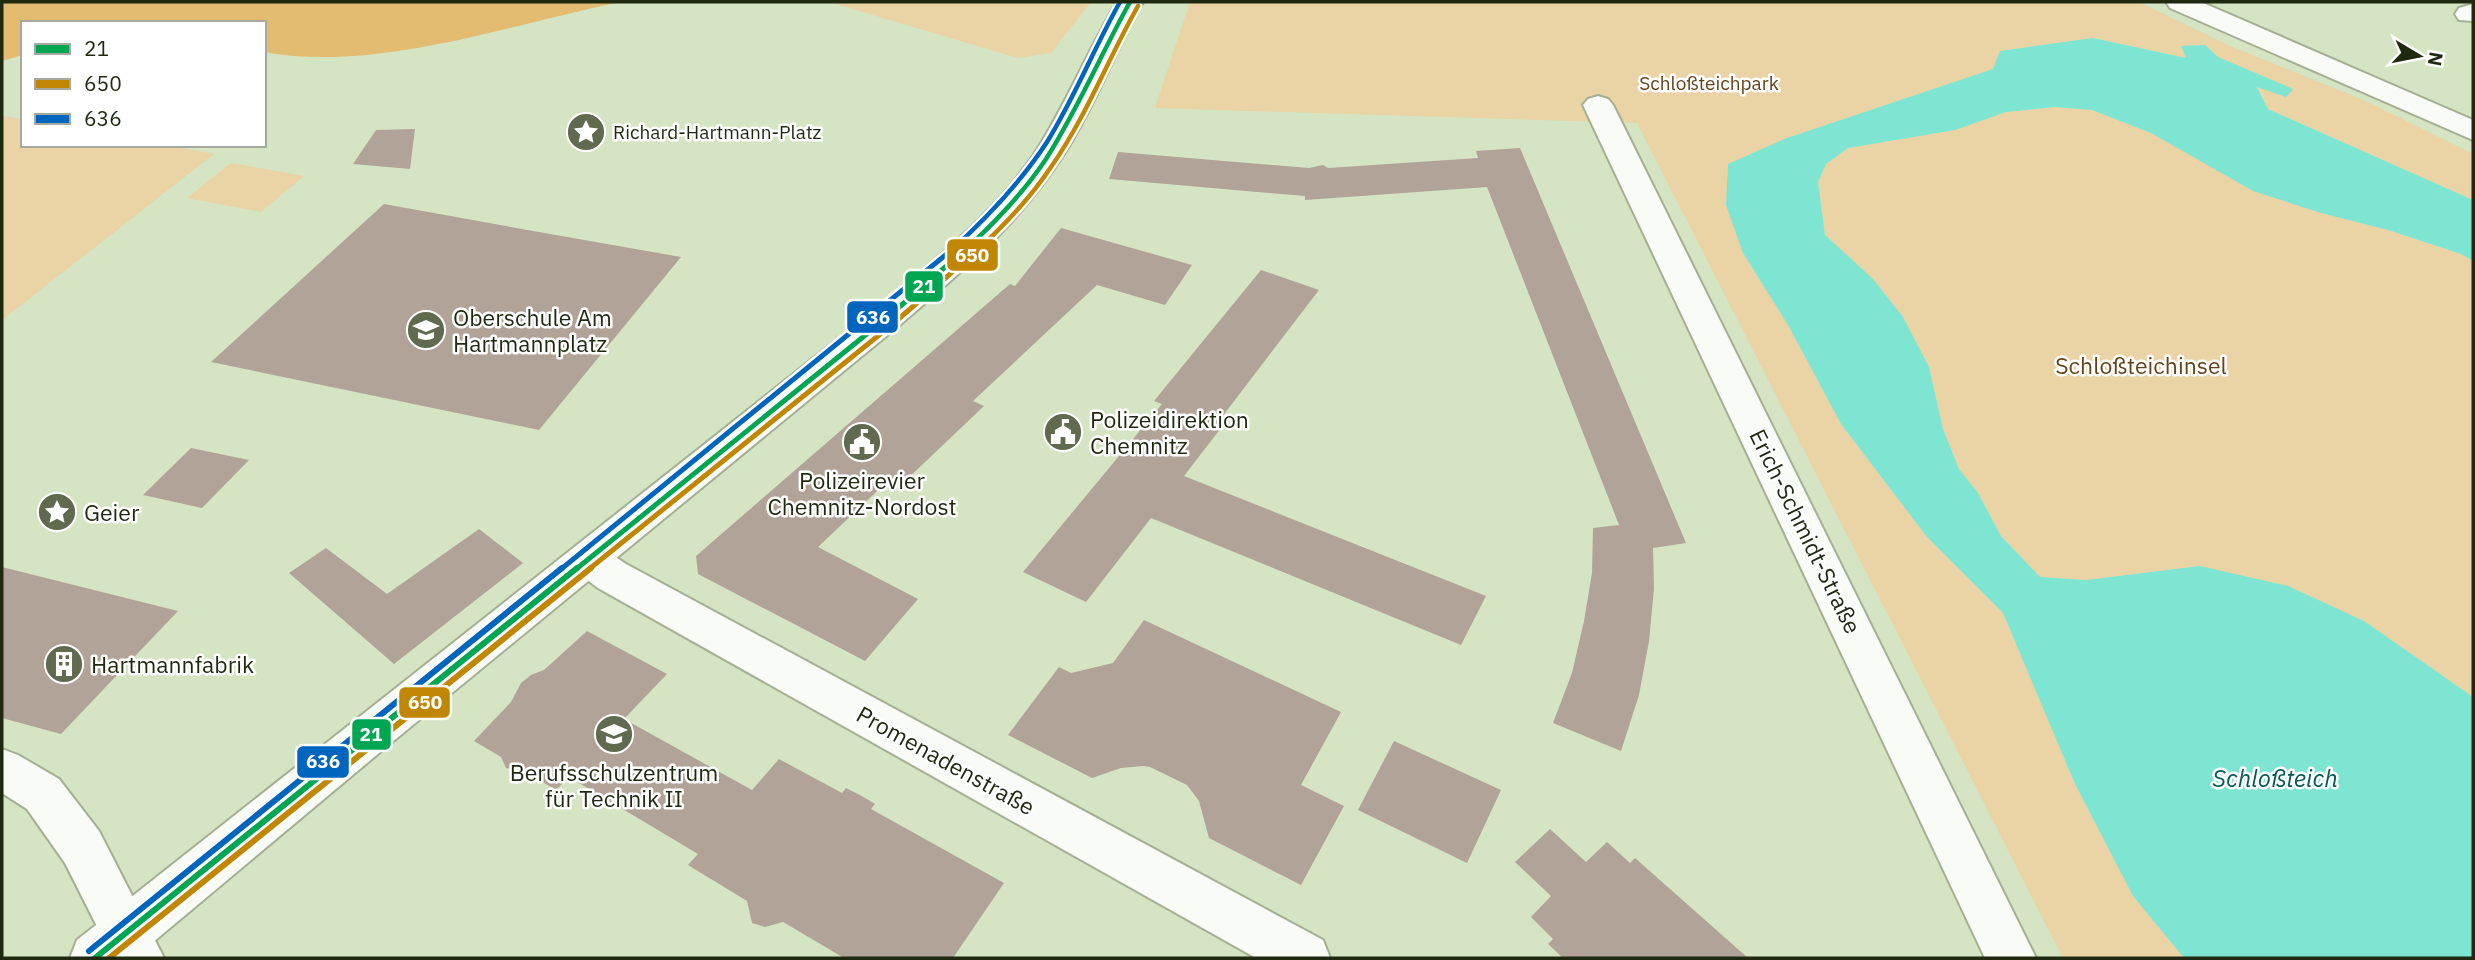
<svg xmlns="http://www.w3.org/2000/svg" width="2475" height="960" font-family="'IBM Plex Sans',sans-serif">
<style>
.green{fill:#ead3a4}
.forest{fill:#e3bb71}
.water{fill:#7fe5d3}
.building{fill:#b2a399}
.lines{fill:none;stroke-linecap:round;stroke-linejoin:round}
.street-casing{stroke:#a4af94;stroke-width:4}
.secondary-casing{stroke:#a4af94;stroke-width:4}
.street{fill:#f9fbf6;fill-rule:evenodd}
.secondary{fill:#f9fbf6;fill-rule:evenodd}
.bus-1-far2-casing{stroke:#fff;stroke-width:9}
.bus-1-far1-casing{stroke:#fff;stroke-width:10}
.bus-1-casing{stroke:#fff;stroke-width:11}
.bus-2-far2-casing{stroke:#fff;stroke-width:9}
.bus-2-far1-casing{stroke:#fff;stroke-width:10}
.bus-2-casing{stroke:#fff;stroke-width:11}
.bus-3-far2-casing{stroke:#fff;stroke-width:9}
.bus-3-far1-casing{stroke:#fff;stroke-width:10}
.bus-3-casing{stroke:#fff;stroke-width:11}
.bus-1-far2{stroke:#00a651;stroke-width:4.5}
.bus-1-far1{stroke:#00a651;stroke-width:5}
.bus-1{stroke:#00a651;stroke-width:6}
.bus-2-far2{stroke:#c18704;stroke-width:4.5}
.bus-2-far1{stroke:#c18704;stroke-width:5}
.bus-2{stroke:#c18704;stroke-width:6}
.bus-3-far2{stroke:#0065bd;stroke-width:4.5}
.bus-3-far1{stroke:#0065bd;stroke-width:5}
.bus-3{stroke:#0065bd;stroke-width:6}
.labels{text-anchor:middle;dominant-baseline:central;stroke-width:5;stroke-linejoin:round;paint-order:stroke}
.far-park-label{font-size:19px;fill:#65431a;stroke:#fff}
.far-poi-label{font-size:19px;fill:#1f2910;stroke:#fff;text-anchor:start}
.poi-label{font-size:23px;fill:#1f2910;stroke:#fff;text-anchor:start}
.park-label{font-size:23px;fill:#65431a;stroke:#fff}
.street-label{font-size:23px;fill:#1f2910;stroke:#fff}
.water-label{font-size:24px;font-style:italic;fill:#055b55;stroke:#fff}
.line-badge{stroke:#fff;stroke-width:2.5}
.badge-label{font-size:19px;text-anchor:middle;font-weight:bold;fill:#fff}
</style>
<rect width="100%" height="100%" fill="#d5e4c2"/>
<g class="green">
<path d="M829 2H1091L1051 53 1018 58Z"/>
<path d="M1190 2H2139L2228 45 2368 102 2473 154V200L2268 109 2253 74 2218 57 2205 45 2182 46 2187 58 2093 38 2000 51 1994 69 1787 138 1743 253 1788 325 1841 424 1927 537 2003 613 2075 784 2133 896 2184 958H2063L1637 123 1155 108Z"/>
<path d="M2055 107 2092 110 2151 133 2321 213 2388 230 2461 254 2473 261V697L2364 621 2200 566 2086 580 2040 577 2001 536 1978 493 1959 469 1943 429 1929 367 1842 253 1825 235 1818 182 1826 164 1848 148 1955 130 2006 112Z"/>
<path d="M2 116 23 119V145H166L214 154 2 320Z"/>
<path d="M231 163 304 176 261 212 187 198Z"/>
</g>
<path class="forest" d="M2 2H621C511 24 376 73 264 52V23H23V55L2 61Z"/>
<path class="water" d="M2093 38 2186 58 2181 46 2205 45 2218 57 2293 89 2286 97 2257 87 2268 109 2473 200V261L2461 254 2388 230 2321 213 2253 191 2151 133 2092 110 2055 107 2006 112 1955 130 1848 148 1826 164 1818 182 1825 235 1873 279 1903 317 1929 367 1943 429 1959 469 1978 493 2001 536 2040 577 2086 580 2200 566 2288 586 2364 621 2473 697V958H2184L2133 896 2075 784 2003 613 1927 537 1841 424 1788 325 1743 253 1726 205 1728 164 1787 138 1993 69 2000 51Z"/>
<g class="building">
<path d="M415 129 410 169 353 164 376 130Z"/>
<path d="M1520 148 1686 543 1653 548 1654 589 1649 641 1639 695 1621 751 1553 723 1572 673 1584 621 1592 573 1593 528 1619 525 1487 187 1305 200V196L1109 179 1118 152 1309 168 1323 165 1328 168 1478 158 1476 151Z"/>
<path d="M384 204 533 231 681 257 539 430 211 362Z"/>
<path d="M1061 228 1192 265 1165 305 1097 285 973 401 984 406 902 484 891 478 818 547 918 599 865 661 698 574 696 556 1010 284 1015 286Z"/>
<path d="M1261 270 1319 290 1215 426 1221 428 1184 476 1486 596 1461 645 1151 518 1086 602 1023 572 1162 404 1154 401Z"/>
<path d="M191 448 249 460 202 508 143 495Z"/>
<path d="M479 529 523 563 394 664 289 573 326 548 387 594Z"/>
<path d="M2 567 178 611 61 734 2 718Z"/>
<path d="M1144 620 1341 712 1301 785 1344 806 1301 885 1209 838 1199 801 1187 785 1150 767 1143 766 1121 768 1092 778 1008 735 1059 667 1071 673 1113 663Z"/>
<path d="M587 631 667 674 624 719 752 790 779 759 842 793 846 788 860 795 875 804 871 809 1004 883 953 958H844L783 922 765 927 752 923 747 901 688 865 698 854 569 777 556 790 524 771 506 768 501 757 474 741 511 702 521 683 531 675 544 670Z"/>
<path d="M1394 741 1501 790 1467 863 1358 810Z"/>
<path d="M1550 829 1586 862 1607 842 1630 863 1635 858 1748 958H1563L1548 944 1553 939 1531 917 1551 896 1515 862Z"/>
</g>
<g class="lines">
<g class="street-casing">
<g id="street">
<path d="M2473 4V21L2459 20 2455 14 2459 8Z"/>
<path d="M1598 96 1608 99 1613 105 2036 958H1985L1583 105 1588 99Z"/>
<path d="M588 543 602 548 626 564 1323 940 1330 958H1256L598 588 574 570 568 559 574 548Z"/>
<path d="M2 749 18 755 59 779 99 831 164 958H113L65 863 27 809 2 793Z"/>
</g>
</g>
<g class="secondary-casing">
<g id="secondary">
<path d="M1117 2H1143C1113 55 1092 113 1058 163 1016 226 958 275 901 324L391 743 134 958H70L77 940 877 308C932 262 992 216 1033 156 1065 107 1087 52 1117 2Z"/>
<path d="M2166 2H2201L2473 120V140L2170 8Z"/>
</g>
</g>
<use href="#street" class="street"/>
<use href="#secondary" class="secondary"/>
<g class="bus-1-far2-casing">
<path id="bus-1-far2" d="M960 255C991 226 1022 195 1046 159 1078 109 1101 54 1130 2"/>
</g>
<g class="bus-1-far1-casing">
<path id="bus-1-far1" d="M575 570 889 316 961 253"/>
</g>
<g class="bus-1-casing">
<path id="bus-1" d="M95 958 577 568"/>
</g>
<g class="bus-2-far2-casing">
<path id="bus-2-far2" d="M972 255C1001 229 1029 200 1051 167 1086 117 1108 59 1138 6"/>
</g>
<g class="bus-2-far1-casing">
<path id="bus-2-far1" d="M588 570 894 323 974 253"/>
</g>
<g class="bus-2-casing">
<path id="bus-2" d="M109 958 591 568"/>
</g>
<g class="bus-3-far2-casing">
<path id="bus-3-far2" d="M946 255C984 221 1019 185 1047 142 1075 97 1094 48 1120 2"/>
</g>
<g class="bus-3-far1-casing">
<path id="bus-3-far1" d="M560 570 948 253"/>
</g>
<g class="bus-3-casing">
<path id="bus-3" d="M89 951 562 568"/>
</g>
<use href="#bus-1-far2" class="bus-1-far2"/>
<use href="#bus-1-far1" class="bus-1-far1"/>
<use href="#bus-1" class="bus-1"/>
<use href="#bus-2-far2" class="bus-2-far2"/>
<use href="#bus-2-far1" class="bus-2-far1"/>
<use href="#bus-2" class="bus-2"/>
<use href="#bus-3-far2" class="bus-3-far2"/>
<use href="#bus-3-far1" class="bus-3-far1"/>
<use href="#bus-3" class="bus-3"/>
</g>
<defs>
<g id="sight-disc" transform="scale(2.0125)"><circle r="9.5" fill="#5f6a4e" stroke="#fff"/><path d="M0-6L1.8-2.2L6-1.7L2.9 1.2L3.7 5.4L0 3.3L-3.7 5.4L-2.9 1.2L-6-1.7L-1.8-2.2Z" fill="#fff"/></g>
<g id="school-disc" transform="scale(2.0125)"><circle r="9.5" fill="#5f6a4e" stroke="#fff"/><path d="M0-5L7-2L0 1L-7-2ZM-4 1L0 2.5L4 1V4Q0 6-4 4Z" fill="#fff"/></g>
<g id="civic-disc" transform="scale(2.0125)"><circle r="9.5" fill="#5f6a4e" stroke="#fff"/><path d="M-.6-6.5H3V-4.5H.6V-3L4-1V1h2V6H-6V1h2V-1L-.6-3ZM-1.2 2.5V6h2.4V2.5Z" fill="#fff"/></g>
<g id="building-disc" transform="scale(2.0125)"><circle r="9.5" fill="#5f6a4e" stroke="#fff"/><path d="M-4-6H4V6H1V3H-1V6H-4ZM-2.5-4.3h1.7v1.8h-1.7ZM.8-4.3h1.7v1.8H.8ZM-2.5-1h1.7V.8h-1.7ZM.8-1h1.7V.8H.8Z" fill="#fff"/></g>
</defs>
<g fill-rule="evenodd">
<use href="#sight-disc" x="586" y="132"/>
<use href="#school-disc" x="426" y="330"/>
<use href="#civic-disc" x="1063" y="432"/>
<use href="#civic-disc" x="862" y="442"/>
<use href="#sight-disc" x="57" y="512"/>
<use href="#building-disc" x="64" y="664"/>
<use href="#school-disc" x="614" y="734"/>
</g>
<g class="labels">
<g class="far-park-label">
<text x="1709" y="83">Schloßteichpark</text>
</g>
<g class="far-poi-label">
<text x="613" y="132">Richard-Hartmann-Platz</text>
</g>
<g class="poi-label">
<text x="453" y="317">Oberschule Am<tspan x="453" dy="26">Hartmannplatz</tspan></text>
<text x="1090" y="419">Polizeidirektion<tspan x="1090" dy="26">Chemnitz</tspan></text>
<text x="862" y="480" text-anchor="middle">Polizeirevier<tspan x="862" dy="26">Chemnitz-Nordost</tspan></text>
<text x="84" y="512">Geier</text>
<text x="91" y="664">Hartmannfabrik</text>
<text x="614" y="772" text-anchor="middle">Berufsschulzentrum<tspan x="614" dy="26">für Technik II</tspan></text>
</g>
<g class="park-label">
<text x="2141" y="365">Schloßteichinsel</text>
</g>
<g class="street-label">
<text transform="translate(1806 531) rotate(64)">Erich-Schmidt-Straße</text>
<text transform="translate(946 760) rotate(29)">Promenadenstraße</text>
</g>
<g class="water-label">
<text x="2275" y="778">Schloßteich</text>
</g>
</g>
<g class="line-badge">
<rect x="946" y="238" width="53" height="34" rx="7" fill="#c18704"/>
<rect x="904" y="270" width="40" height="33" rx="7" fill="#00a651"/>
<rect x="846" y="300" width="53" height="34" rx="7" fill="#0065bd"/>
<rect x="398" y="686" width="53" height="33" rx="7" fill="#c18704"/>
<rect x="351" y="718" width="41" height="33" rx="7" fill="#00a651"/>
<rect x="296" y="745" width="54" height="34" rx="7" fill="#0065bd"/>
</g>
<g class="badge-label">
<text x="972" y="262">650</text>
<text x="924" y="293">21</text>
<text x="873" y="324">636</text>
<text x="425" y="709">650</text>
<text x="371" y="741">21</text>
<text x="323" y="768">636</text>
</g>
<rect width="2475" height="960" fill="none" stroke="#1f2910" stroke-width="7"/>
<rect x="21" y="21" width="245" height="126" fill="#ffffff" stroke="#a5a99f" stroke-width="2"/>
<rect x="35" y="44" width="35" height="10" fill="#00a651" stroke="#a5a99f" stroke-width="2"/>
<text x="84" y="56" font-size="21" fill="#1f2910">21</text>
<rect x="35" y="79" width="35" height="10" fill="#c18704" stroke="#a5a99f" stroke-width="2"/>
<text x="84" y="91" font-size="21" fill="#1f2910">650</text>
<rect x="35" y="114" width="35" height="10" fill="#0065bd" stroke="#a5a99f" stroke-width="2"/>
<text x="84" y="126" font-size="21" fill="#1f2910">636</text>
<g transform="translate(2419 56) rotate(100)" stroke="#ffffff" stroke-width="5" paint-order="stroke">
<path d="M0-5L12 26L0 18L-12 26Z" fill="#1f2910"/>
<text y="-10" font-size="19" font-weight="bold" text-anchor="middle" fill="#1f2910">N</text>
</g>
</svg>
